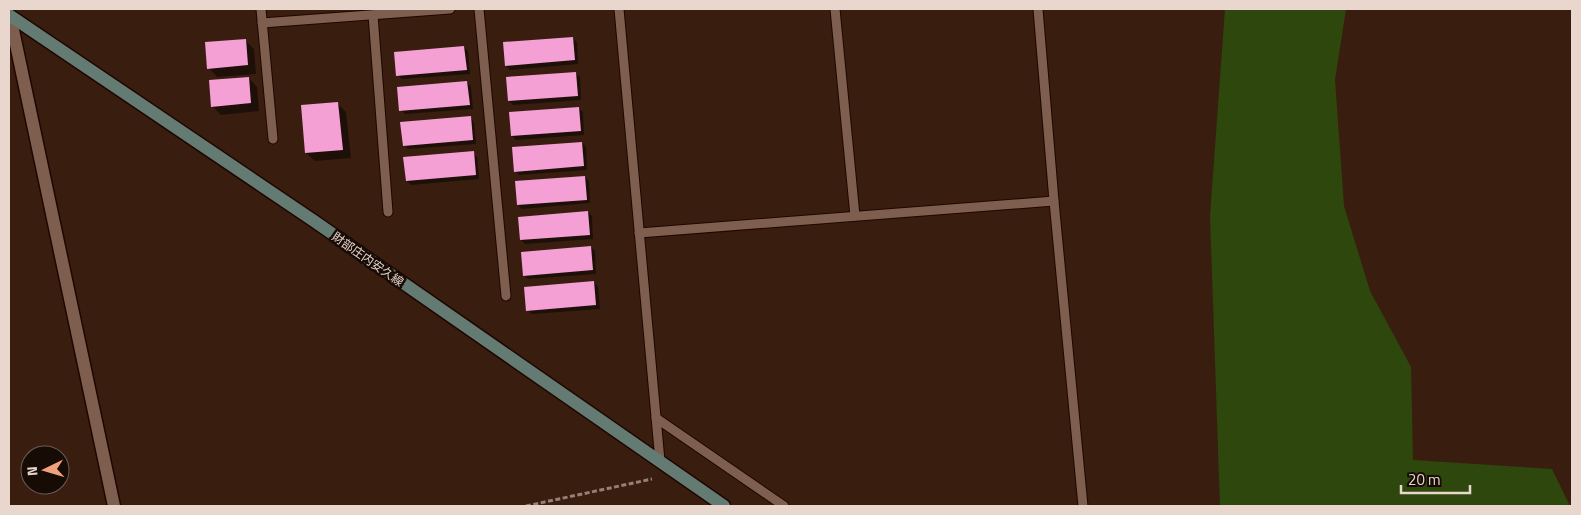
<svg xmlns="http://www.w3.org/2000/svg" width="1581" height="515" font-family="'Titillium Web','Noto Sans JP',sans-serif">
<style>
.green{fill:#2e470d}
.shadow{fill:#0007}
.building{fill:#f4a0d4}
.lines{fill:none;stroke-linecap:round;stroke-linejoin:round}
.lane-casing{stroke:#1f0600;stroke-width:11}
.street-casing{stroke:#1f0600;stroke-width:15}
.secondary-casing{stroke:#1f0600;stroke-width:15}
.path{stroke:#967f73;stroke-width:3;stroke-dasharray:5 2.5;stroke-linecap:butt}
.lane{stroke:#7e5e4e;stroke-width:9}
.street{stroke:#7e5e4e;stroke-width:12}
.secondary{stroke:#637b72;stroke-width:12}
.labels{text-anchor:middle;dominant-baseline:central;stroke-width:5;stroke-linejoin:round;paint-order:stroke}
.street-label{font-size:12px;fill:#e9d6cd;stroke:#170b06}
</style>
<rect width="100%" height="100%" fill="#391e10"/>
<path class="green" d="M1225 9H1346L1335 80 1344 206 1370 291 1411 367 1413 460 1552 469 1570 506H1220L1210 216Z"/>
<g class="shadow">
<path d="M572 38 577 42 578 64 510 70 506 66Z"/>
<path d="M245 40 254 49 256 74 217 77 209 68Z"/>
<path d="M464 47 468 51 470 74 402 79 398 75Z"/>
<path d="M575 73 580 77 581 100 513 105 509 101Z"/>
<path d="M249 78 257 87 259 111 221 115 212 106Z"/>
<path d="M467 82 471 87 473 109 405 114 401 110Z"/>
<path d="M337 103 346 112 351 158 315 161 306 153Z"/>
<path d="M578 108 583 112 584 135 516 140 512 136Z"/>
<path d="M470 117 474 122 476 144 408 149 404 145Z"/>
<path d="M582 143 586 147 587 170 519 175 515 171Z"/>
<path d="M473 153 477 157 479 179 411 185 407 181Z"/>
<path d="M585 177 589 181 590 203 522 209 518 205Z"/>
<path d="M588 212 592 216 593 239 525 244 521 240Z"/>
<path d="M591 247 595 251 596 274 528 279 524 275Z"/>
<path d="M594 282 598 287 600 309 532 314 527 310Z"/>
</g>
<g class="building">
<path d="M573 37 575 60 505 66 503 42Z"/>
<path d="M246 39 248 65 207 69 205 42Z"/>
<path d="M464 46 467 70 396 76 394 52Z"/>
<path d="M576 72 578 96 508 101 506 77Z"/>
<path d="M249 77 251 103 211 107 209 80Z"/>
<path d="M467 81 470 105 399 111 397 87Z"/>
<path d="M338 102 343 150 305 153 301 105Z"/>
<path d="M579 107 581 131 511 136 509 112Z"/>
<path d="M471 116 473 140 403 146 400 122Z"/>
<path d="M582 142 584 166 514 172 512 147Z"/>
<path d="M474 151 476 175 406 181 403 157Z"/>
<path d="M585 176 587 200 517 205 515 181Z"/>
<path d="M588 211 590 235 520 240 518 217Z"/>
<path d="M591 246 593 270 523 276 521 252Z"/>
<path d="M594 281 596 305 526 311 524 287Z"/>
</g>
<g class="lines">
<g class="lane-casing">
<g id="lane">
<path d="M261 9 273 139"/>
<path d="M479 9 506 296"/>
<path d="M619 9 660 461"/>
<path d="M835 9 855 216"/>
<path d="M1038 9 1054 201 1083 506"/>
<path d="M373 15 388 212"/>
<path d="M262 23 450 9"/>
<path d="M639 233 1054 201"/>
<path d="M656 418 784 506"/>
</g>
</g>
<g class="street-casing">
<path id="street" d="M10 16 114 506"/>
</g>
<g class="secondary-casing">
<path id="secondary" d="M9 15 314 221 724 506"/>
</g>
<path class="path" d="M526 506 652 479"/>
<use href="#lane" class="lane"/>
<use href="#street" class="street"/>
<use href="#secondary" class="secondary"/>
</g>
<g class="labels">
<g class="street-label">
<text transform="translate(368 259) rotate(35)">財部庄内安久線</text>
</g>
</g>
<rect width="1581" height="515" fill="none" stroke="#e9d6cd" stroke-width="20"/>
<g transform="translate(45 470) rotate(265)"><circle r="24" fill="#170b06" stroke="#6b5c56"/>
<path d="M0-4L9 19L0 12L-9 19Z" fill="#f0a27a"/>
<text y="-8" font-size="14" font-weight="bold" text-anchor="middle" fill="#e9d6cd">N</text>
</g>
<path d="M1401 485v8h69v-8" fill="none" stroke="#e9d6cd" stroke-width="2.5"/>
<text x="1408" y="485" font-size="15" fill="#e9d6cd" stroke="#170b06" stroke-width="4" paint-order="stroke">20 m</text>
</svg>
